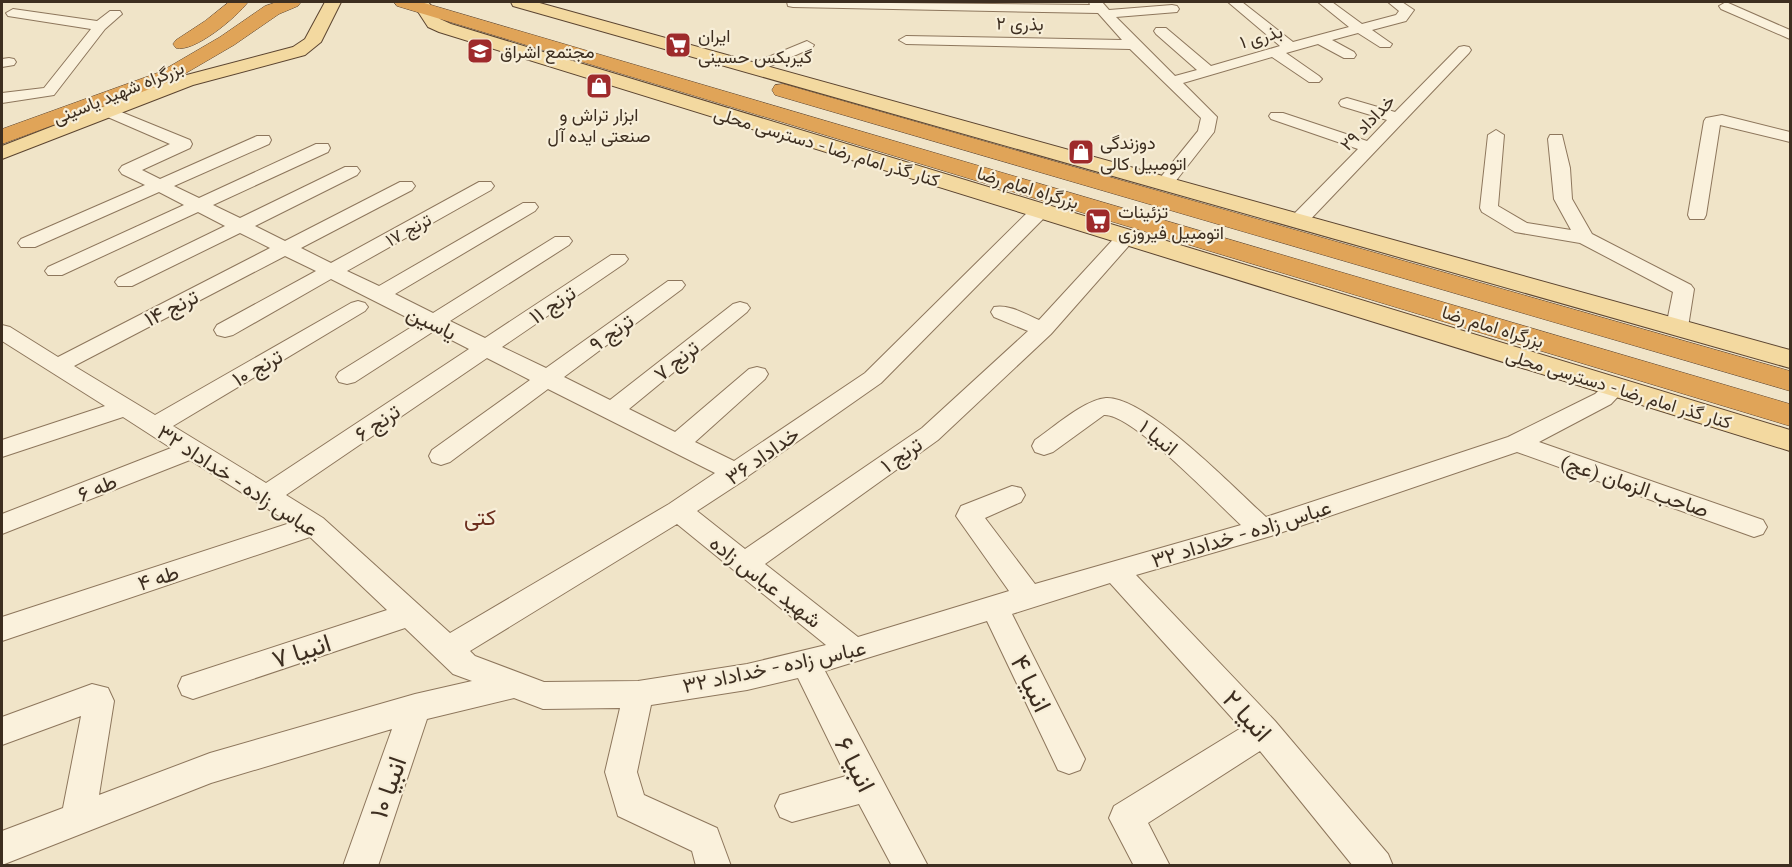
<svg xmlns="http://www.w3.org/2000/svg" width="1792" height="867" font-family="'PT Serif',Vazirmatn,serif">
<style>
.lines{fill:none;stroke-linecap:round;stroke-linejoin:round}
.minor-casing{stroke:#8d765c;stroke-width:2}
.major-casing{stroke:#5b4430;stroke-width:2}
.highway-casing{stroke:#5b4430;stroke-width:1}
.minor{fill:#faf1dc;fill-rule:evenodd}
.major{fill:#f3d9a0;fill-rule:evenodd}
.highway{fill:#e0a458;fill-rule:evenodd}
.labels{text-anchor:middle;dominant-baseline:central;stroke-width:4.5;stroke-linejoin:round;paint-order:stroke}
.far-street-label{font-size:18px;fill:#3d2e20;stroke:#f7eed8}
.far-poi-label{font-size:18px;fill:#3d2e20;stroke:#f7eed8;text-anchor:start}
.street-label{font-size:21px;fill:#3d2e20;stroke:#f7eed8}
.neighbourhood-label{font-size:22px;fill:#6b2e1e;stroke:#f7eed8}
.near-street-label{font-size:26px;fill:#3d2e20;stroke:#f7eed8}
</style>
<rect width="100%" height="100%" fill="#f0e4c8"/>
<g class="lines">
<g class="minor-casing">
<g id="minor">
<path d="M787 2 1090 5 1089 2H1102L1109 10 1172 5 1177 6 1179 9 1177 12 1116 17 1175 76 1197 70 1156 34 1154 31 1156 28H1166L1211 66 1280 46 1228 2H1242L1293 42 1349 27 1318 2H1332L1362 24 1396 15 1399 11 1388 2H1402L1414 10 1406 21 1372 30 1392 44 1390 47H1380L1358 33 1332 40 1354 52 1356 55 1354 58H1344L1318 44 1286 53 1319 76 1322 79 1319 82H1309L1272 57 1183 83 1217 117 1214 132 1171 187H1159L1156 183 1198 131 1201 118 1130 49 906 44 899 40 906 36 1122 40 1098 13 793 7 788 6Z"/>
<path d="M1726 2 1790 30V39L1721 9 1719 6Z"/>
<path d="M13 9 97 21 110 11H120L122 14 105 29 54 95 2 103V93L44 88 91 29 8 16 6 13Z"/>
<path d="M807 41 814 45 812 48 759 71 754 72 747 68 749 65Z"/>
<path d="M1464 46 1469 47 1471 50 1469 53 1305 225H1291L1289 221 1291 217 1358 149 1271 119 1269 116 1271 113H1283L1367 141 1387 120 1341 106 1339 103 1341 100 1347 98 1395 112 1459 47Z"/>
<path d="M9 58 14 59 16 62 14 65 2 67V59Z"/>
<path d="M109 107 190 140 192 144 190 148 142 170 160 179 257 136H269L271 140 269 144 174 186 199 198 316 144H328L330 148 328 152 213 205 240 218 345 167H357L360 171 357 175 255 226 285 241 400 182H412L415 186 412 190 301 248 331 263 479 182H491L494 186 491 190 347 271 379 286 523 203H535L538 207 535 211 395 294 433 313 555 237H569L572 241 569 245 450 321 485 338 611 255H625L628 259 625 263 502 347 546 368 668 281H682L685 285 682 289 564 377 610 400 733 304 740 302 747 304 750 308 747 312 629 409 675 432 749 369 757 367 765 369 768 374 765 379 695 442 734 461 865 373 1033 207H1047L1049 211 1047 215 881 383 748 476 746 479 697 511 745 549 922 428 1028 331 994 317 991 312 994 307C1009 304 1025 314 1039 320L1119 233H1133L1136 237 1133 241 1051 334 938 440 765 564 858 637 1009 591 956 516 961 506 1012 486 1021 488 1025 495 1021 502 985 518 1035 584 1241 525C1217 503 1132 413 1104 415L1053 452 1044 455 1035 452 1032 446 1035 440C1054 427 1084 400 1106 398 1146 396 1235 489 1266 517L1508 437 1595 394 1608 382 1616 379 1624 382 1627 387 1611 404 1539 442 1763 520 1767 527 1763 534 1754 537 1517 452 1271 536 1136 575 1275 721 1388 854 1393 866H1353L1260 751 1148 823 1170 866H1134L1109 818 1114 806 1241 728 1110 583 1012 614 1085 759 1080 770 1069 774 1058 770 987 621 825 671 928 866H892L859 804 792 822 780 817 775 806 780 795 846 776 798 678 747 690 651 705 637 772 644 795 717 828 731 866H696L692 851 618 816 605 772 620 708 543 709 514 698 427 719 378 866H343L392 729 211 783 2 865V831L63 808 81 716 2 745V717L92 684 108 688 114 701 99 795 210 753 415 694 472 681 453 674 405 628 193 699 182 695 178 686 182 677 387 610 310 537 2 641V617L290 523 190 460 2 534V514L171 448 123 417 2 457V440L105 406 2 341V325L10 327 58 357 270 248 240 233 132 286H118L115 282 118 278 225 226 198 212 62 275H48L45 271 48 267 184 205 159 192 35 247H21L18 243 21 239 145 185 122 174 119 170 122 166 170 144 103 115 101 112ZM285 256 316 271 217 325 214 330 217 335 225 337 233 335 331 279 418 323 339 372 336 377 339 382 347 384 355 382 434 331 469 349 266 483 173 426 365 311 368 307 365 303 358 301 351 303 155 415 74 366ZM487 358 530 380 432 450 429 456 432 462 441 465 450 462 548 389 715 473 669 504 450 633 323 518 286 495ZM677 524 826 645 747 664 638 681 544 682 475 656 470 651Z"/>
<path d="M1722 115 1790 132V142L1720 125 1706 215 1704 219H1690L1688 215 1704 121 1706 118Z"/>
<path d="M1496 130 1504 135 1498 206 1527 223 1571 230 1554 199 1548 139 1550 135H1562L1570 168 1572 199 1592 234 1691 285 1694 289 1688 327 1685 332 1677 334 1669 332 1666 327 1673 292 1580 243 1515 232 1482 212 1480 208 1488 135Z"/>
</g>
</g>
<g class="major-casing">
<g id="major">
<path d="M325 2H341L321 42 305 55 193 85 2 159V146L179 77 293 47 305 39Z"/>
<path d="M423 2 429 3 440 19 451 24 1790 430V451L439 32 428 27 415 7Z"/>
<path d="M511 2H536L1790 350V368L513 6Z"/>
</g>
</g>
<g class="highway-casing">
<g id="highway">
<path d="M229 2H248C237 17 194 53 176 48L173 44 176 40 205 21Z"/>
<path d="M277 2H301L298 6 279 14 234 45 174 80 2 144V129L160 72 220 37 265 6Z"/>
<path d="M394 2H421L1790 404V426L397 6Z"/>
<path d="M783 84 1790 371V391L775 95 772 90 775 85Z"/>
</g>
</g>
<use href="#minor" class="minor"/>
<use href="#major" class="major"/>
<use href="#highway" class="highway"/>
</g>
<defs>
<g id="supermarket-square" transform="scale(1.35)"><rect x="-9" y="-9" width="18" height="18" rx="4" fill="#9e2a2b" stroke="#f7eed8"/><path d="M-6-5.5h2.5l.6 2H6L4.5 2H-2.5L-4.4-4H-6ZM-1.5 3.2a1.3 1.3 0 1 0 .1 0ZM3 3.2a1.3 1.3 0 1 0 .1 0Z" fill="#fff"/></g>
<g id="school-square" transform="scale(1.35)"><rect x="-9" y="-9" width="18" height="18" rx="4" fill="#9e2a2b" stroke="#f7eed8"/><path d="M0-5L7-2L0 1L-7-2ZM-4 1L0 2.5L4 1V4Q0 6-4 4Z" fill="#fff"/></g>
<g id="shop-square" transform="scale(1.35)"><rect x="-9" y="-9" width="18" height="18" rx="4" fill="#9e2a2b" stroke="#f7eed8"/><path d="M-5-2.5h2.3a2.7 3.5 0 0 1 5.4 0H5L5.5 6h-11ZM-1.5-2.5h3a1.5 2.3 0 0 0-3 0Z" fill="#fff"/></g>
</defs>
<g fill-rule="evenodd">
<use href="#supermarket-square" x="678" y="45"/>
<use href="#school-square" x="480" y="51"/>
<use href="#shop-square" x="599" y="86"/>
<use href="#shop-square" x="1081" y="152"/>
<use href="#supermarket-square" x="1098" y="221"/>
</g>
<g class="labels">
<g class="far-street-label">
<text transform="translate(1020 23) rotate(1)">بذری ۲</text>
<text transform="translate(1261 36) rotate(-16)">بذری ۱</text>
<text transform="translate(118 92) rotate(-22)">بزرگراه شهید یاسینی</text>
<text transform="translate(1367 122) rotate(-46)">خداداد ۲۹</text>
<text transform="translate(827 146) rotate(17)">کنار گذر امام رضا - دسترسی محلی</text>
<text transform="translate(1028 187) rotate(17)">بزرگراه امام رضا</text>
<text transform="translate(408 229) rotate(-29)">ترنج ۱۷</text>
<text transform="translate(1493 326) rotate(17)">بزرگراه امام رضا</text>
<text transform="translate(1619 388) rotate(17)">کنار گذر امام رضا - دسترسی محلی</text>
</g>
<g class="far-poi-label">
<text x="698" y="35">ایران<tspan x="698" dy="21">گیربکس حسینی</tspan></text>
<text x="500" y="51">مجتمع اشراق</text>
<text x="599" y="114" text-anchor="middle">ابزار تراش و<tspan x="599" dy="21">صنعتی ایده آل</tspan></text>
<text x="1100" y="142">دوزندگی<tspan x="1100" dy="21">اتومبیل کالی</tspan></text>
<text x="1118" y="211">تزئینات<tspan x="1118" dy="21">اتومبیل فیروزی</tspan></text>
</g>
<g class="street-label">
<text transform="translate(552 304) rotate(-34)">ترنج ۱۱</text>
<text transform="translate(171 307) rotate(-27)">ترنج ۱۴</text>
<text transform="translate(432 322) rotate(26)">یاسین</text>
<text transform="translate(611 332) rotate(-36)">ترنج ۹</text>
<text transform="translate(676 360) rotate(-39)">ترنج ۷</text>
<text transform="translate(257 367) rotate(-30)">ترنج ۱۰</text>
<text transform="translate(377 422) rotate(-34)">ترنج ۶</text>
<text transform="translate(1159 437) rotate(39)">انبیا ۱</text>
<text transform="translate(901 454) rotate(-35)">ترنج ۱</text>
<text transform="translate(762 455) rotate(-35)">خداداد ۳۶</text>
<text transform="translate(238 480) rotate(33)">عباس زاده - خداداد ۳۲</text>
<text transform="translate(1635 485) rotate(19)">صاحب الزمان (عج)</text>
<text transform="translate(97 487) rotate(-22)">طه ۶</text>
<text transform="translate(1241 533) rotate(-17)">عباس زاده - خداداد ۳۲</text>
<text transform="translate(158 577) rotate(-18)">طه ۴</text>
<text transform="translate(766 581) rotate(38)">شهید عباس زاده</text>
<text transform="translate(774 666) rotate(-12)">عباس زاده - خداداد ۳۲</text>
</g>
<g class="neighbourhood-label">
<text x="480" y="516">کتی</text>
</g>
<g class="near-street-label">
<text transform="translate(301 650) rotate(-18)">انبیا ۷</text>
<text transform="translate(1032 683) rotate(64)">انبیا ۴</text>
<text transform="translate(1248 715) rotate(48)">انبیا ۲</text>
<text transform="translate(856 764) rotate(63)">انبیا ۶</text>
<text transform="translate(387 787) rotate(-71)">انبیا ۱۰</text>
</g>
</g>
<rect width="1792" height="867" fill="none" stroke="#3d2e20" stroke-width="6"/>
</svg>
